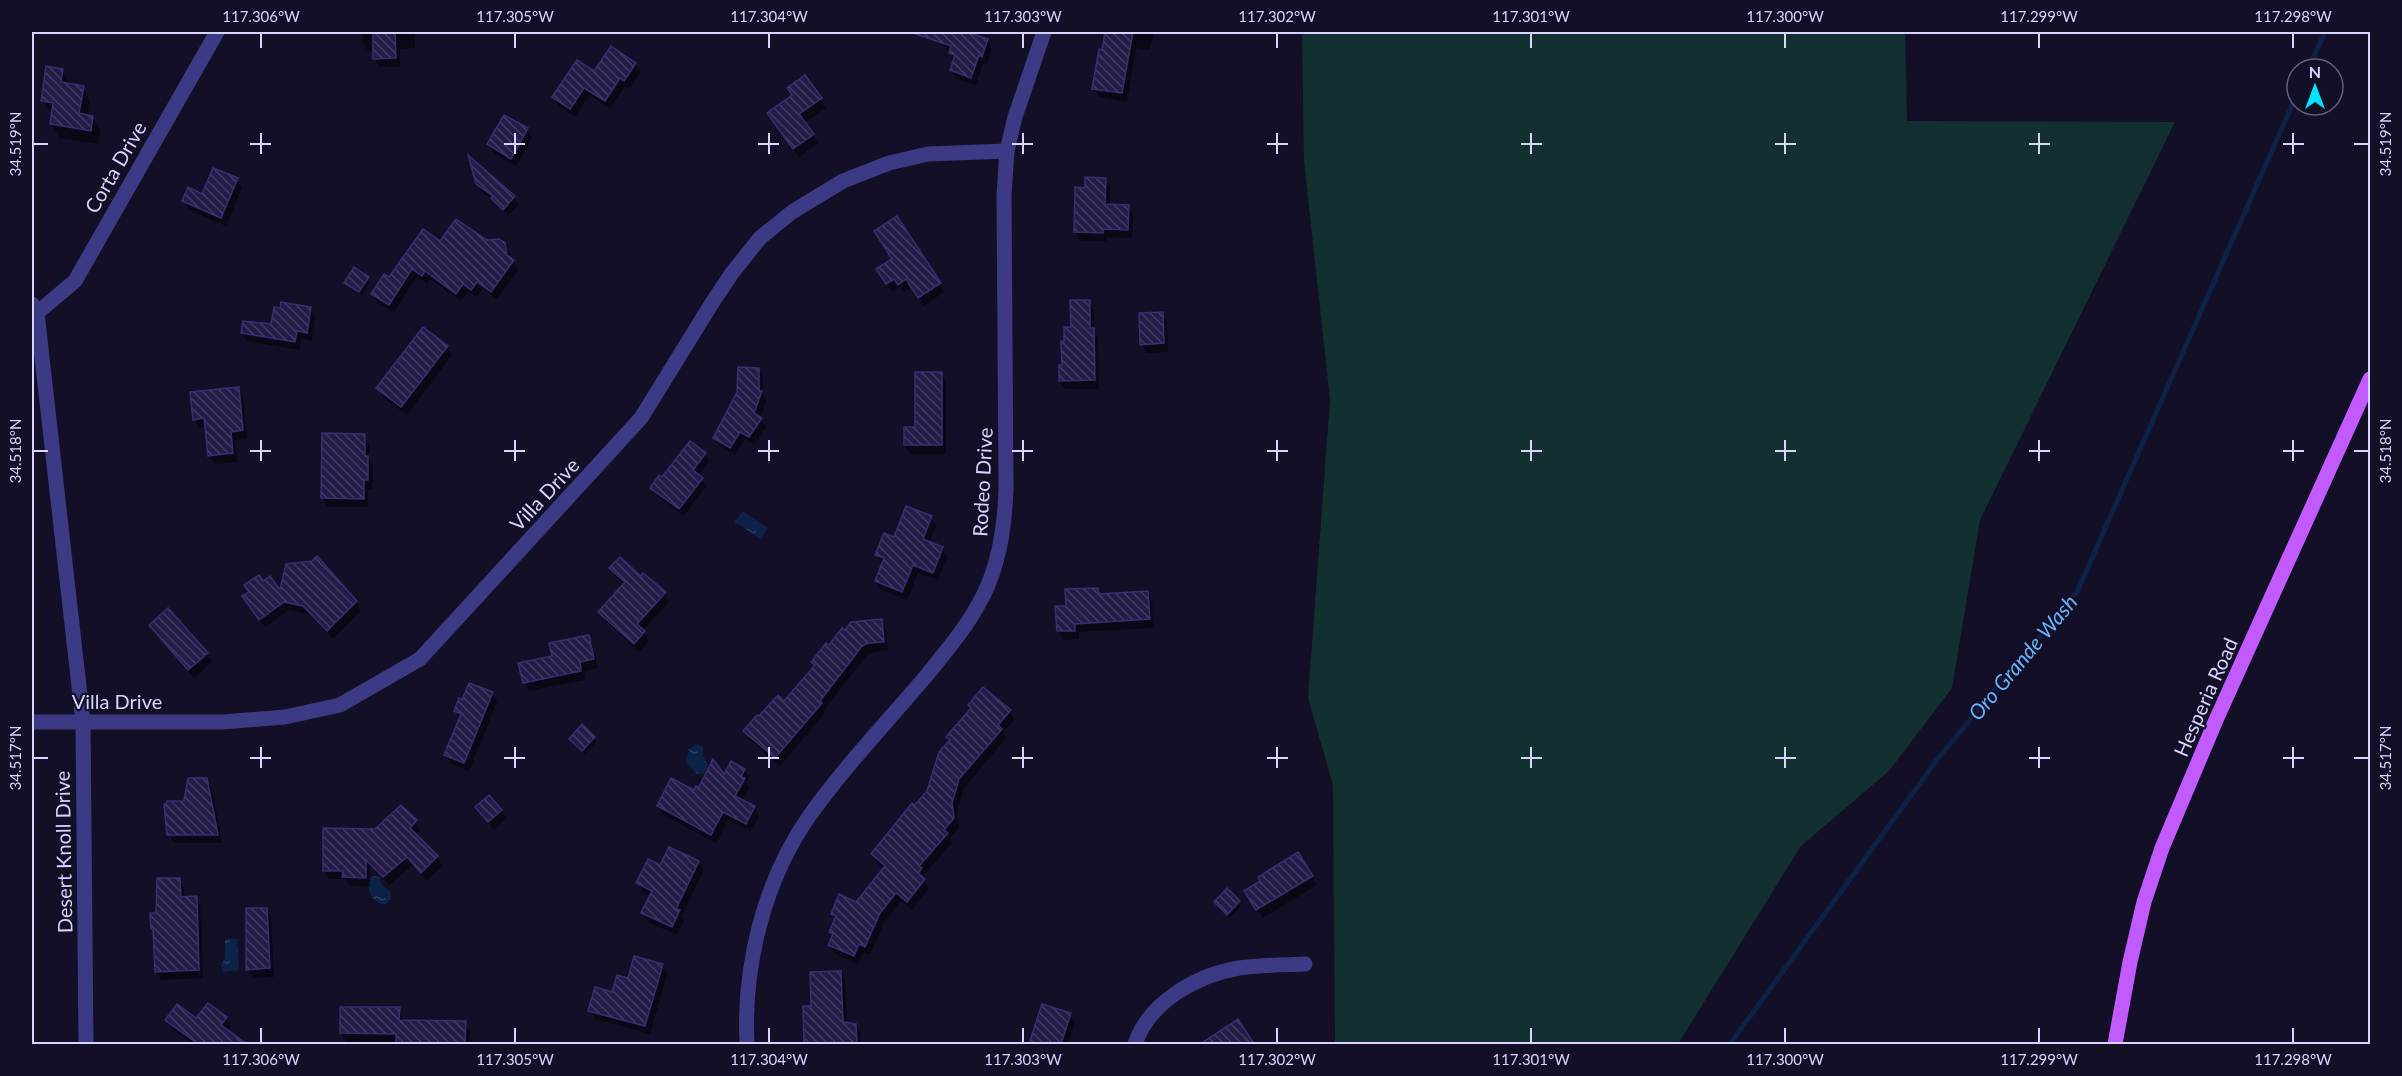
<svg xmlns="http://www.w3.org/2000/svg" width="2402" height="1076" font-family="Lato,sans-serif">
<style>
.grass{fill:#12302f}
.water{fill:url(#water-ripples)}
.shadow{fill:#0007}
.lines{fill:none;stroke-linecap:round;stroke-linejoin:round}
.stream{stroke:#0c2248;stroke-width:5}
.building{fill:url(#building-back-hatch);stroke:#3b2d73;stroke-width:1.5}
.minor{stroke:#3d3a85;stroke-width:15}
.major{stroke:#c25bff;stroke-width:15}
.ticks{fill:none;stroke:#d9d4ff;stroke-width:2}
.labels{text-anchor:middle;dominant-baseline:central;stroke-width:4.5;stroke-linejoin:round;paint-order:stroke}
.street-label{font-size:20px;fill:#d9d4ff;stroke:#130f26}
.water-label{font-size:21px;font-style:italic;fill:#62b6ff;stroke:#130f26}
.neatline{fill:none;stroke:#d9d4ff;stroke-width:2}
.ticks-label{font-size:15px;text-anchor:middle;fill:#d9d4ff}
</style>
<defs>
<pattern id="water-ripples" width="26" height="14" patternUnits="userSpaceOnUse" patternTransform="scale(1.5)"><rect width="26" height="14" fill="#0c2248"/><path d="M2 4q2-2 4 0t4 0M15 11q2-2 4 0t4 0" fill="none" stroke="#2f4163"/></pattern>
<pattern id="building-back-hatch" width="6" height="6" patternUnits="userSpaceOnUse" patternTransform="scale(1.5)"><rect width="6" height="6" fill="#241b47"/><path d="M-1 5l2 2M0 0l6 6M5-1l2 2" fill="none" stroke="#433b63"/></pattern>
</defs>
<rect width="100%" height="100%" fill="#130f26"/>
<path class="grass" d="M1302 32H1905L1907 121 2175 122 1980 520 1952 688 1889 771 1801 846 1678 1044H1335L1333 785 1308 698 1330 400 1304 161Z"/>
<g class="water">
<path d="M743 511 768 528 761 539 735 522Z"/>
<path d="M696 744 703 747V756L708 765 704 774H697L686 762 689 749Z"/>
<path d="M372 876 379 877 382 885 391 893V899L386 904C374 905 368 893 368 882Z"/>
<path d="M225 939H237L239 970 224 972 221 964 225 959Z"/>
</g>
<g class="shadow">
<path d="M362 32H415V48L400 49V67H380L375 59V50L368 51 363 42Z"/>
<path d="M943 32H959L957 37 960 38 962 32H968L967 34 987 40 992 49 987 65 983 63 976 85 956 79 951 70 955 60 940 41Z"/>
<path d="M1107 32H1154L1150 50 1136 48 1127 102 1099 97 1094 88Z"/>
<path d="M635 64 640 73 629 89 625 86 610 109 589 95 575 117 559 106 554 98 594 73Z"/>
<path d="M62 70 70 85 83 87 90 101 88 116 92 117 100 130 98 144 59 138 51 124 53 115 42 101Z"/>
<path d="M821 99 826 108 804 123 818 143 799 157 774 122Z"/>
<path d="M527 130 532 138 516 166 494 153 489 144Z"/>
<path d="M470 159 514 197 519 205 508 216 494 200 482 192 477 184Z"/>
<path d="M1105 179 1110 188V206H1128L1133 215 1132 238 1107 237V241H1080L1075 232 1086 189Z"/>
<path d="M237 180 242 188 226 226 189 210 184 201 203 195Z"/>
<path d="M487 242 504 244 518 270 497 299 483 289 477 297 468 292 461 301 430 279 427 284 417 276 394 312 378 303 373 294 389 279 441 243Z"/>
<path d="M878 269 939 284 944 292 924 306 913 287 904 292 900 287 892 292Z"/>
<path d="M368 278 370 282 362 295 346 283Z"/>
<path d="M1089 301 1094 310V331L1098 338 1099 389H1065L1060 381 1066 342Z"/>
<path d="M310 309 315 318 312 341 301 339 299 350 247 341 242 333 272 326Z"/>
<path d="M1162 313 1167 322 1168 352 1147 353 1142 344Z"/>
<path d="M447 347 452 355 407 415 383 397 378 388Z"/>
<path d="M758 369 763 378V394L766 401 760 418 766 427 754 445 745 439 735 455 720 447 715 438Z"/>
<path d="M941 373 946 382V454H910L905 445 916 429Z"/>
<path d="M238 388 243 397 247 439 235 440 237 462 215 464 210 456 206 427 200 428 195 419Z"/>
<path d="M364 435 369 444V460L373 466 372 489H368V507H327L322 498Z"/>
<path d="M705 454 709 461 698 476 706 486 684 516 656 495 652 488Z"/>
<path d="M931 517 936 526 929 543 942 548 947 557 938 580 918 573 907 600 881 590 876 581 883 565 877 555 895 539Z"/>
<path d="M317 558 356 602 361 611 333 639 310 615 289 610 265 627 249 606 262 583 280 594Z"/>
<path d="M611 568 641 578 664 593 669 602 642 631 649 641 639 652 605 620 600 612 625 585 616 577Z"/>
<path d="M1097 589 1101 595 1147 592 1152 601 1154 628 1079 632V639L1063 640 1058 631 1057 608 1067 607Z"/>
<path d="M881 620 886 629 888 650 873 652 867 655 824 710 825 713 780 766 750 740 745 731 785 703 815 667 813 662 845 632Z"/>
<path d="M151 625 207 654 212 662 194 678 156 634Z"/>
<path d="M588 636 593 645 598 668 584 671 585 680 529 691 524 682 554 657Z"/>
<path d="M492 693 497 702 469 771 451 764 446 755 460 719 456 711 463 702Z"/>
<path d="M1009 711 1014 720 1003 733 1006 738 964 788 957 812 959 828 949 839 952 843 924 875 926 878 924 880 929 889 912 910 901 901 884 922 870 955 864 952 858 964 835 954 830 945 834 937 831 932 836 920 832 914 856 903 885 869 877 863 872 854 929 792 951 741 948 737Z"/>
<path d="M594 738 596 742 585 754 571 739Z"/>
<path d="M744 770 749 779 746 784 749 788 742 801 754 807 759 816 751 831 728 820 716 843 663 815 658 806Z"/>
<path d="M206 780 212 789 222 843H174L169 834 185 803Z"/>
<path d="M476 808 501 811 506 819 494 830Z"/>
<path d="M415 821 420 830 416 836 437 857 442 866 427 881 413 865 389 885 370 866V887L349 885 346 879H329L324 870 376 831Z"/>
<path d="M1298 854 1317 885 1263 918 1246 891Z"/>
<path d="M698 862 703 871 682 916 684 920 677 935 648 922 643 913 651 896 643 892 638 883 661 867Z"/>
<path d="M179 879 184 888V898H196L201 906 203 978 161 980 156 971 155 934 152 929 157 914Z"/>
<path d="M1216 902H1239L1241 906 1230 918Z"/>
<path d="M266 909 271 918 274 977 253 978 248 969Z"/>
<path d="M662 965 667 974 650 1034 595 1019 590 1010 629 980Z"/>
<path d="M841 972 845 980 847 1026H855L860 1033V1044H806L805 1007H812Z"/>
<path d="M1043 1006 1070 1014 1075 1023 1068 1044H1030Z"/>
<path d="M399 1009 404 1022 465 1023 470 1032V1044H397V1042H346L341 1033Z"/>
<path d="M226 1018 231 1027 227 1031 245 1044H193L172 1029 167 1020 196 1021Z"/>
<path d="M1237 1022 1252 1044H1202Z"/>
</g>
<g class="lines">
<g class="stream">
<path d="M2308 69 2325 32"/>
<path d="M1730 1044 1939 757 2077 592 2297 94"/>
</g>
</g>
<g class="building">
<path d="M373 32H395L396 58 373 59Z"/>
<path d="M917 32H966L988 39 982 57 979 55 971 78 950 70 955 55 949 53 951 46 916 34Z"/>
<path d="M1105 32H1133L1122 93 1092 89 1099 49 1102 50Z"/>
<path d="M611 46 636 63 624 81 620 78 605 101 584 88 570 109 552 97 577 60 594 71Z"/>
<path d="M46 66 63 69 61 82 84 86 79 113 93 116 91 131 50 124 53 103 41 101Z"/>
<path d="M805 75 822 98 799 114 814 134 793 149 767 113 792 95 787 88Z"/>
<path d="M504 115 528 128 511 159 487 144Z"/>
<path d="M468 155 515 196 503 210 491 198 493 196 476 184Z"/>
<path d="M213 168 238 178 221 218 182 201 188 187 202 194Z"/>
<path d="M1085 177 1106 178 1105 204 1129 205 1128 230 1103 229V233L1074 232 1075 187 1085 188Z"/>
<path d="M897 216 941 283 918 298 906 279 898 285 894 279 886 284 876 269 892 259 874 231Z"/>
<path d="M456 219 487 240 499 239 505 243 507 255 514 260 491 292 477 282 471 290 463 284 456 294 425 271 422 276 412 269 389 305 371 294 384 274 389 277 423 229 440 241Z"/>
<path d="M354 267 369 277 359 292 344 283Z"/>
<path d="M1070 300H1090V328H1094L1095 380 1059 381V365H1062L1061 341H1064V327H1071Z"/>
<path d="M281 302 311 307 307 333 297 331 295 342 241 333 243 321 271 324 274 307 280 308Z"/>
<path d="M1163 312 1164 343 1140 345 1139 313Z"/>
<path d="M423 327 448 346 401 407 376 388Z"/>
<path d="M738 367 759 368V391H762L754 413 762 418 749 437 740 432 730 448 713 438 737 392Z"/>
<path d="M915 372H942V445H904V427H915Z"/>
<path d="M239 387 243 430 231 432 233 453 208 456 204 418 193 420 190 392Z"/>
<path d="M322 433 365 434V456H368V480H364V499L321 498Z"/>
<path d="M690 441 706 453 693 470 703 478 679 509 650 488 659 475 662 477Z"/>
<path d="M906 506 932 516 923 539 943 547 933 573 913 565 902 592 875 581 884 558 875 555 884 533 894 537Z"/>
<path d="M317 556 357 601 327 631 303 606 284 602 259 620 242 596 249 592 244 585 259 575 263 581 270 576 280 590 286 564 312 561Z"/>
<path d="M620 557 641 576 643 573 666 592 637 624 645 631 634 644 598 612 625 582 609 568Z"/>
<path d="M1098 588 1099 594 1148 591 1150 619 1075 624V631H1057L1055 606H1066L1065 589Z"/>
<path d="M168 608 208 653 188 670 149 625Z"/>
<path d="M882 619 884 642 868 643 862 646 820 701 822 703 775 758 743 731 757 715 759 716 778 695 784 701 815 665 811 662 826 643 829 645 842 628 845 630 851 622Z"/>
<path d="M589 635 594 659 580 662 581 671 523 683 518 663 552 656 549 643Z"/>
<path d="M469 683 493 692 464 763 444 755 461 714 454 711 459 698 462 700Z"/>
<path d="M983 687 1011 710 998 725 1002 729 959 779 952 803 954 818 944 830 948 833 919 866 922 868 918 873 925 879 907 902 896 893 880 913 865 947 859 944 854 956 828 945 833 934 829 932 836 916 831 914 839 894 856 902 885 866 871 854 912 803 915 805 927 791 939 752 950 740 946 737 971 708 968 705Z"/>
<path d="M582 724 595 737 582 751 569 739Z"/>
<path d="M713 759 724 774 731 761 745 769 741 777 745 778 735 796 755 806 746 824 723 812 711 835 657 806 671 778 694 790 696 786 699 787Z"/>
<path d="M188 778H207L218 835H167L164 804H166L167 801H184Z"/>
<path d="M489 795 502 810 488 822 475 807Z"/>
<path d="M401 805 417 820 410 828 438 856 421 873 407 857 383 877 366 860V878L342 877 343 871H323V828L375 829Z"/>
<path d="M669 847 699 861 676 909 680 910 672 927 641 913 652 891 636 883 648 859 660 865Z"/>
<path d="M1298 852 1313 876 1256 910 1244 891 1260 881 1258 877Z"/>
<path d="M157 878H180L181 897 197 896 199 970 155 972 153 929H151L150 913H156Z"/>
<path d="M1227 888 1240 901 1227 915 1214 902Z"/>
<path d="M246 908H267L270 968 246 970Z"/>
<path d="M634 956 663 964 645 1026 588 1011 595 987 612 992 617 975 628 978Z"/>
<path d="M841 971 843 1022 856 1024 857 1044H804L803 1006H811L810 972Z"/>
<path d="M208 1003 227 1017 221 1025 247 1044H198L165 1020 177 1004 196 1018Z"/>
<path d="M1042 1004 1071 1013 1061 1044H1029Z"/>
<path d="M340 1007H400L399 1020 466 1021 465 1044H396V1034L340 1033Z"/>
<path d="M1238 1019 1254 1044H1200Z"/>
</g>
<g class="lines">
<g class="minor">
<path d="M32 304 37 313 83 722 86 1044"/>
<path d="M37 313 75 281 217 32"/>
<path d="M32 722H223L285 717 340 705 420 659 641 418 712 303 732 273 760 238 792 212 843 181 889 163 928 154 1007 151"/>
<path d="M747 1044C743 966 764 880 810 815 845 766 888 721 927 675 945 652 964 631 978 605 999 570 1005 527 1006 487L1004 195 1007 151 1015 117 1044 32"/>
<path d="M1135 1044C1149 1002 1197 975 1239 968 1261 965 1283 965 1305 964"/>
</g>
<path class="major" d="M2115 1044 2130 962 2144 902 2162 848 2216 720 2370 379"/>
</g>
<path class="ticks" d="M261 33V48M515 33V48M769 33V48M1023 33V48M1277 33V48M1531 33V48M1785 33V48M2039 33V48M2293 33V48M261 133V154M515 133V154M769 133V154M1023 133V154M1277 133V154M1531 133V154M1785 133V154M2039 133V154M2293 133V154M33 144H48M250 144H271M504 144H525M758 144H779M1012 144H1033M1267 144H1288M1521 144H1542M1775 144H1796M2029 144H2050M2283 144H2304M2354 144H2369M261 440V461M515 440V461M769 440V461M1023 440V461M1277 440V461M1531 440V461M1785 440V461M2039 440V461M2293 440V461M33 451H48M250 451H271M504 451H525M758 451H779M1012 451H1033M1267 451H1288M1521 451H1542M1775 451H1796M2029 451H2050M2283 451H2304M2354 451H2369M261 747V768M515 747V768M769 747V768M1023 747V768M1277 747V768M1531 747V768M1785 747V768M2039 747V768M2293 747V768M33 758H48M250 758H271M504 758H525M758 758H779M1012 758H1033M1267 758H1288M1521 758H1542M1775 758H1796M2029 758H2050M2283 758H2304M2354 758H2369M261 1028V1043M515 1028V1043M769 1028V1043M1023 1028V1043M1277 1028V1043M1531 1028V1043M1785 1028V1043M2039 1028V1043M2293 1028V1043"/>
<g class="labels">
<g class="street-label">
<text transform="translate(115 167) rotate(-60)">Corta Drive</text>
<text transform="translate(982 482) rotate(-87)">Rodeo Drive</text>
<text transform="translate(544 494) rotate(-47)">Villa Drive</text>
<text transform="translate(2205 697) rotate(-66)">Hesperia Road</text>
<text x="117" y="701">Villa Drive</text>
<text transform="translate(63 852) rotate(-91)">Desert Knoll Drive</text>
</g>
<g class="water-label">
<text transform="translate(2022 657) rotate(-50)">Oro Grande Wash</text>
</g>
</g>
<rect width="2402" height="1076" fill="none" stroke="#130f26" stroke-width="66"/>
<g transform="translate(2315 87)"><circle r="28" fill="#130f26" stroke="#625e7d" stroke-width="1.5"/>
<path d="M0-4.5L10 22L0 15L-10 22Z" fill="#00e5ff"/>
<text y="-9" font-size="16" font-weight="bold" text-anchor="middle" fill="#d9d4ff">N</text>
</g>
<rect x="33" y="33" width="2336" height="1010" class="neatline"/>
<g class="ticks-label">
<text x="261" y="22">117.306°W</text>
<text x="515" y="22">117.305°W</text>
<text x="769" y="22">117.304°W</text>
<text x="1023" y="22">117.303°W</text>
<text x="1277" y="22">117.302°W</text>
<text x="1531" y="22">117.301°W</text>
<text x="1785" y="22">117.300°W</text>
<text x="2039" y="22">117.299°W</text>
<text x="2293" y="22">117.298°W</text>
<text transform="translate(16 144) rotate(-90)" y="5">34.519°N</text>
<text transform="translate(2386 144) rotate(-90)" y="5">34.519°N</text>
<text transform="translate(16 451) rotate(-90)" y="5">34.518°N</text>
<text transform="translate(2386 451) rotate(-90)" y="5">34.518°N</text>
<text transform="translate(16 758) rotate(-90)" y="5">34.517°N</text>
<text transform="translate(2386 758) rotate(-90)" y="5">34.517°N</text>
<text x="261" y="1065">117.306°W</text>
<text x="515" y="1065">117.305°W</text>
<text x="769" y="1065">117.304°W</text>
<text x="1023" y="1065">117.303°W</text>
<text x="1277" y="1065">117.302°W</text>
<text x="1531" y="1065">117.301°W</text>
<text x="1785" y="1065">117.300°W</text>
<text x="2039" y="1065">117.299°W</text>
<text x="2293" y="1065">117.298°W</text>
</g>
</svg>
